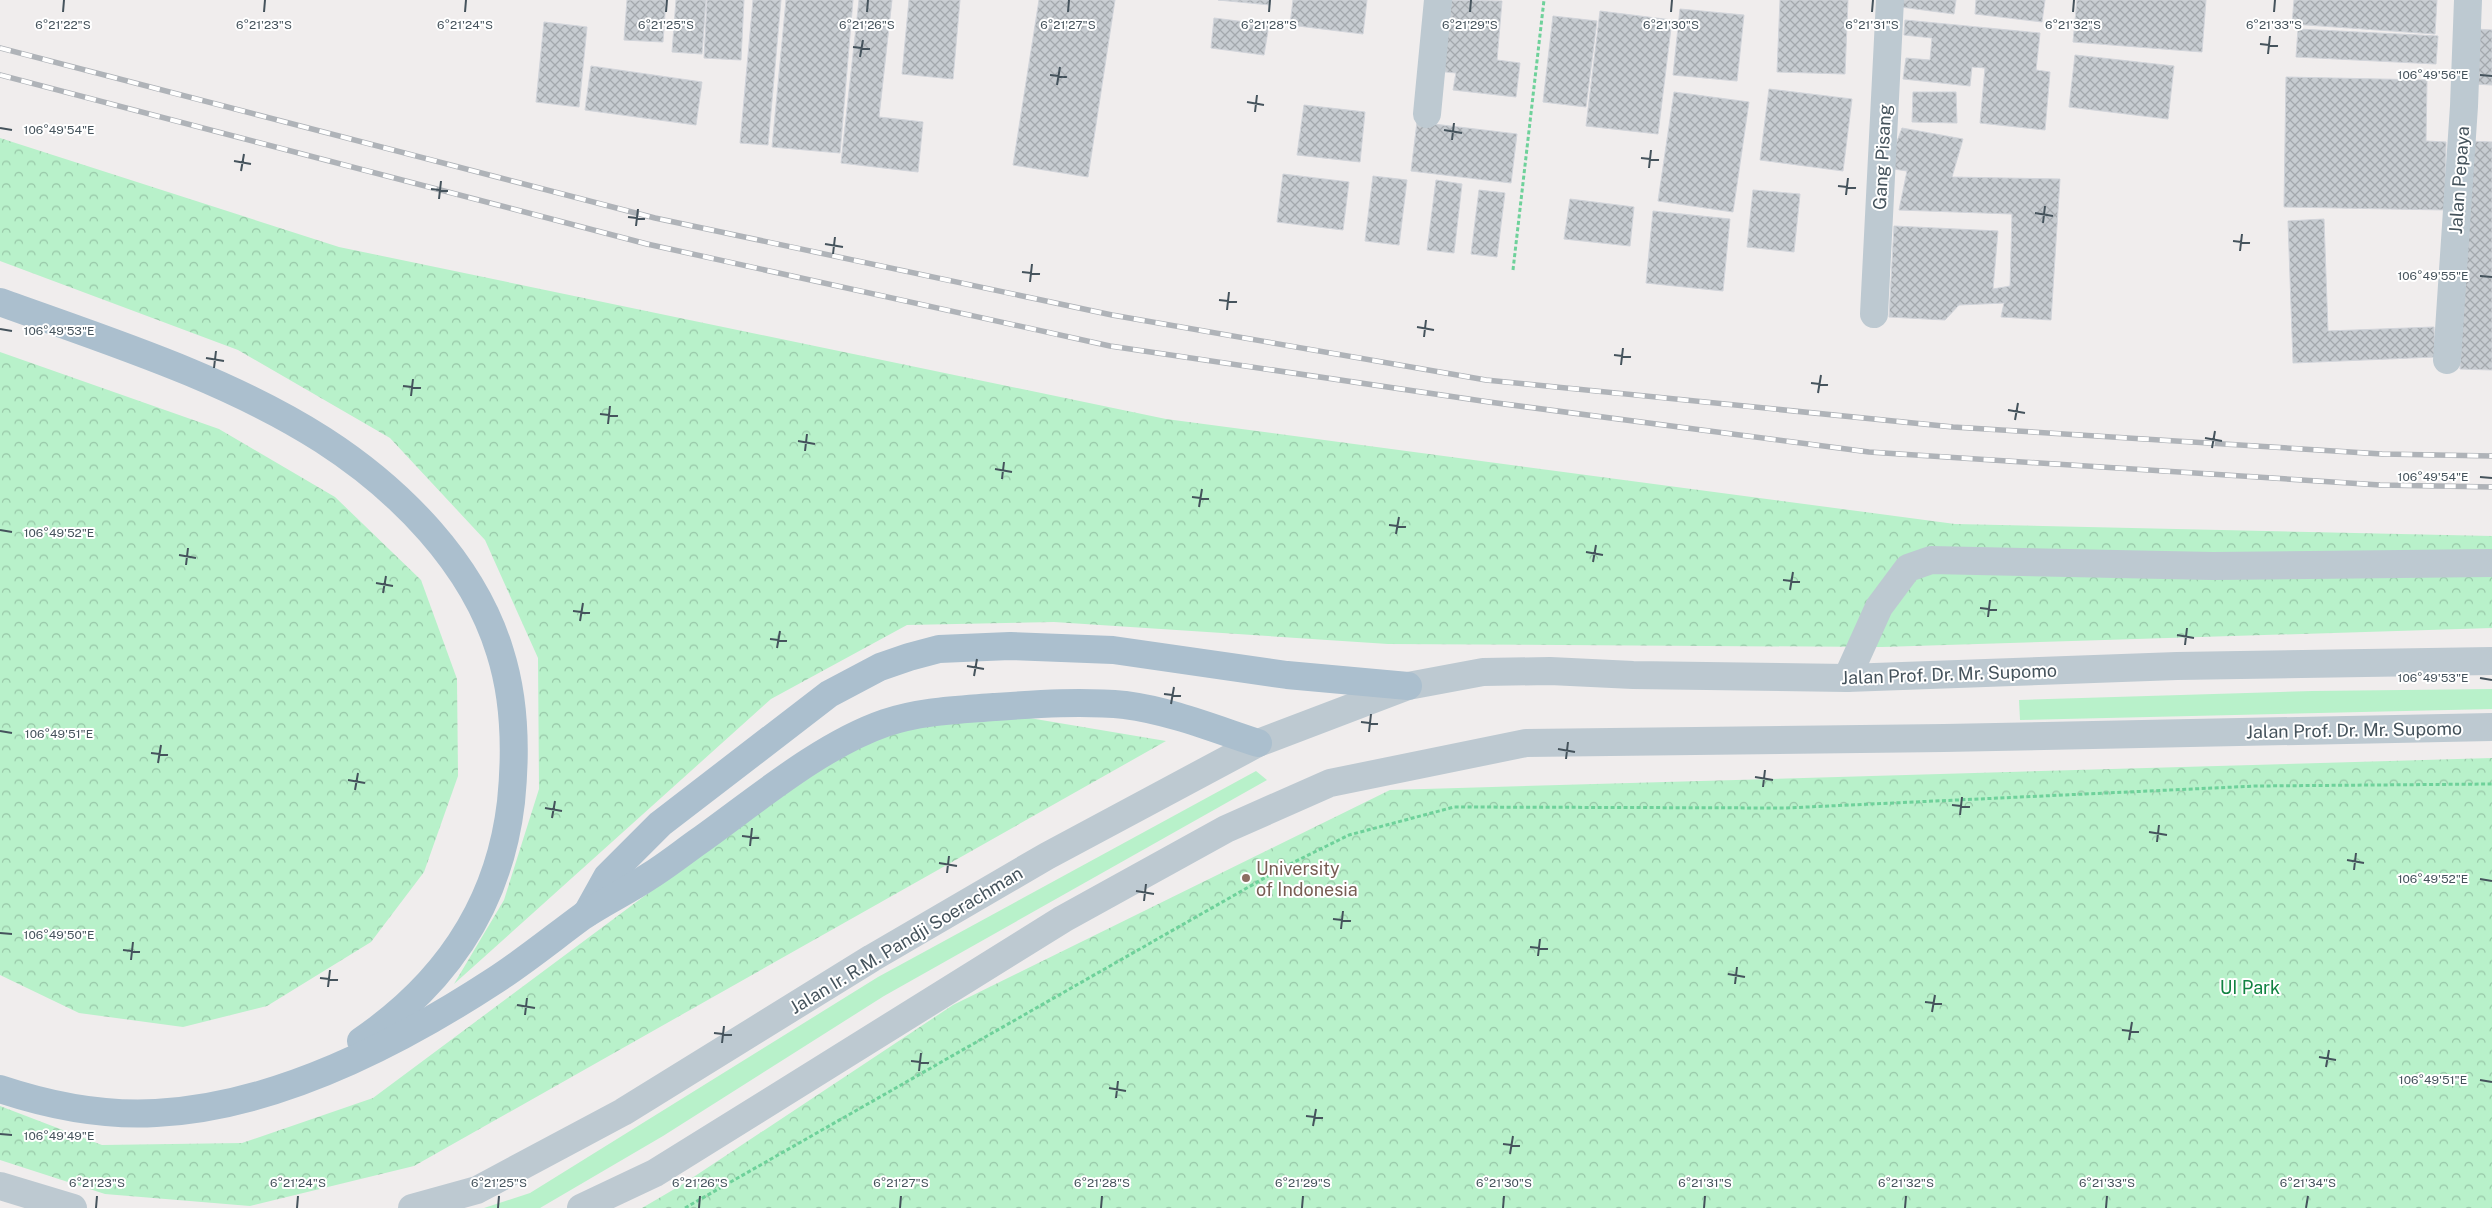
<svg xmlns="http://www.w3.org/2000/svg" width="2492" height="1208" font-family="'Public Sans',sans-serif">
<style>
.green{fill:#b8f1ca}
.forest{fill:url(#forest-crowns)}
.building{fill:url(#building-cross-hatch);stroke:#d1d4da}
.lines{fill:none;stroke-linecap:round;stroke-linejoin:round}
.path{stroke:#6ed19a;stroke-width:3;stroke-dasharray:4 2.5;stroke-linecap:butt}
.minor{stroke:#bdc9d1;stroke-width:28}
.primary{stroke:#abbfce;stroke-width:28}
.rail-casing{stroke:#afb3b8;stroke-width:5.5}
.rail{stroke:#fff;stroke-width:4;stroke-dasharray:11;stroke-linecap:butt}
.ticks{fill:none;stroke:#45535c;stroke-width:2}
.education-dot{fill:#8d6e63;stroke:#fff;stroke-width:2}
.labels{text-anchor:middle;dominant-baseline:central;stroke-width:4;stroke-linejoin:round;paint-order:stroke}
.street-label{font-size:18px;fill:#45535c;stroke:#fff}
.education-label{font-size:18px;fill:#785e54;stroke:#fff;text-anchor:start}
.park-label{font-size:18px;fill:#118241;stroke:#fff}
.ticks-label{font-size:12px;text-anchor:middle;fill:#45535c;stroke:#fff;stroke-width:4;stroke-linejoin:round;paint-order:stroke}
</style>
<defs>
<pattern id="forest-crowns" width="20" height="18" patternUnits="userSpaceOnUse" patternTransform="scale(1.25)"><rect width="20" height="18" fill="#b8f1ca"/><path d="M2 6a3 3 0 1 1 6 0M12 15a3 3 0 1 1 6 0" fill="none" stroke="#97c6a7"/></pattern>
<pattern id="building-cross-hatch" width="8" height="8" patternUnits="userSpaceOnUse" patternTransform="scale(1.25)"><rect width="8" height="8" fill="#c7ccd1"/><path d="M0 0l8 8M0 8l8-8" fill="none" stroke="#a3a8ad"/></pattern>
</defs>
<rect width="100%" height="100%" fill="#f0eded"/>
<g class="green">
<path d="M2492 689V709L2020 720 2019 700 2312 691Z"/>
<path d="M1256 771 1267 780 884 996 663 1136 540 1208H484L530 1193 878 977Z"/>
</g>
<g class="forest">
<path d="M0 138 339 247 1166 419 1955 524 2492 536V628L1882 647 1388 644 1054 622 907 625 771 699 454 984 504 900 539 789 538 658 485 540 390 438 238 350 0 261Z"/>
<path d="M0 352 219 429 335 497 421 580 457 679 458 776 424 872 371 942 267 1006 183 1027 79 1013 0 975Z"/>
<path d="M1005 714 1166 741 414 1166 250 1206 105 1194 0 1160V1106L102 1145 242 1143 373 1098 791 787 870 732Z"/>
<path d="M2492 758V1208H642L683 1184 953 1005 1390 790Z"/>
</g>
<g class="building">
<path d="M627 0H666L663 42 624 40Z"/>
<path d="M676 0H706L702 54 672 52Z"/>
<path d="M707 0H744L741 60 704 58Z"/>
<path d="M753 0H781L768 145 740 143Z"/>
<path d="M786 0H853L840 153 772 147Z"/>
<path d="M859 0H892L879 117 923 122 918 172 841 163Z"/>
<path d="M909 0H960L953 79 902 74Z"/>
<path d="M1039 0H1115L1088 177 1013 165Z"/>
<path d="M1218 0H1270V5Z"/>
<path d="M1293 0H1367L1363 34 1290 25Z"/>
<path d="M1442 0 1502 1 1497 60 1520 63 1516 97 1453 90 1456 73 1436 71Z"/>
<path d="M1780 0H1848L1845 74 1777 72Z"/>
<path d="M1894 0H1956L1954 14 1893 6Z"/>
<path d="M1976 0H2045L2042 22 1975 14Z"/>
<path d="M2077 0H2206L2202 52 2073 42Z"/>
<path d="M2294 0H2437L2435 34 2292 24Z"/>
<path d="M1680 9 1744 15 1737 81 1673 75Z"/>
<path d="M1600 11 1672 20 1658 134 1586 126Z"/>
<path d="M1553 16 1597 21 1586 107 1543 102Z"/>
<path d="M1214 18 1269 25 1264 55 1211 48Z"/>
<path d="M1905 20 2040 33 2036 70 2050 72 2045 130 1980 123 1985 68 1972 67 1970 86 1903 79 1906 58 1930 60 1932 38 1904 35Z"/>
<path d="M544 22 587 27 579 107 536 102Z"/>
<path d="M2298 29 2438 36 2436 64 2296 57Z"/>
<path d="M2476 29 2492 30V85L2473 84Z"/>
<path d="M2075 55 2174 66 2168 119 2069 107Z"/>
<path d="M591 66 702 82 696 125 585 110Z"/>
<path d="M2286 77 2427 80 2426 141 2446 142 2445 210 2284 207Z"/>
<path d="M1769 89 1852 99 1843 171 1760 160Z"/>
<path d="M1674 92 1749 102 1733 212 1658 201Z"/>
<path d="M1913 92H1956L1957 123 1912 122Z"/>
<path d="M1304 105 1365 112 1360 162 1297 155Z"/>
<path d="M1417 122 1517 134 1511 183 1411 171Z"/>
<path d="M1902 128 1963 139 1952 177 2060 179 2051 320 2001 317 2004 303 1959 305 1945 320 1889 317 1894 226 1998 231 1993 289 2010 286 2012 214 1899 210 1907 171 1887 168Z"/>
<path d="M2469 141 2492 142V370L2460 369Z"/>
<path d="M1283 174 1349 182 1343 230 1277 222Z"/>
<path d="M1373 176 1407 180 1399 245 1365 241Z"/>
<path d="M1436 180 1462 184 1454 253 1427 250Z"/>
<path d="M1479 190 1505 193 1497 257 1471 254Z"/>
<path d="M1753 190 1800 194 1794 252 1747 247Z"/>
<path d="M1570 199 1634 207 1630 246 1564 239Z"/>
<path d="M1653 211 1730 219 1723 291 1646 283Z"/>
<path d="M2324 219 2328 331 2434 327 2435 357 2293 363 2288 221Z"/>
</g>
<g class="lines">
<g class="path">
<path d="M1513 270 1544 0"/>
<path d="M685 1208 1282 868 1349 835 1454 807 1786 808 2256 786 2492 784"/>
</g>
<g class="minor">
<path d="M1427 114 1438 0"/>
<path d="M1874 314 1890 0"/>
<path d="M2447 360 2464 106 2468 0"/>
<path d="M1847 678 1879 607 1908 568 1931 560 2213 566 2492 563"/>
<path d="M0 1186 73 1208"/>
<path d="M412 1208 477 1190 623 1112 872 958 1047 856 1258 743 1408 686 1483 672 1550 671 1633 675 1847 678 2177 666 2492 661"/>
<path d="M581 1208 655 1173 1063 919 1226 829 1330 783 1526 743 1944 738 2492 727"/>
</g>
<g class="primary">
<path d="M0 302C108 341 226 378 323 440 399 489 473 563 500 652 515 699 516 753 511 802 499 905 446 983 361 1041"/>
<path d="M587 913 607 877 660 824 829 694 880 667 909 657 939 649 1010 646 1113 650 1287 675 1408 686"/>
<path d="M0 1089C51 1106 102 1116 156 1113 274 1107 396 1045 494 981 525 961 553 938 583 916 604 902 627 891 648 877 666 866 682 853 699 841 755 801 821 745 885 723 921 711 957 710 994 707 1038 704 1081 701 1125 705 1171 711 1215 729 1258 743"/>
</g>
<g class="rail-casing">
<g id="rail">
<path d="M0 48 655 218 1112 315 1486 380 1953 427 2382 454 2492 456"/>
<path d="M0 75 647 244 1110 346 1489 402 1869 452 2380 485 2492 487"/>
</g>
</g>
<use href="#rail" class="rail"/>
</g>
<path class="ticks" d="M63 12 64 0M264 12 265 0M465 12 466 0M666 12 667 0M867 12 868 0M1068 12 1069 0M1269 12 1270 0M1470 12 1471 0M1671 12 1672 0M1872 12 1873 0M2073 12 2074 0M2274 12 2275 0M2260 44 2278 46M853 47 870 49M2268 54 2270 36M860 57 863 40M1050 75 1067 77M2480 75 2492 76M1057 85 1060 67M1247 102 1264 105M1255 112 1257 95M0 128 12 130M1444 130 1462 133M1452 140 1454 123M1641 158 1659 160M234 161 251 164M1649 168 1651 150M241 171 244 154M1838 186 1856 188M431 189 448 191M1846 195 1848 178M439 199 441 181M2035 213 2053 216M628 217 645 219M2043 223 2045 206M636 226 638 209M2233 241 2250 243M825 244 843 247M2240 251 2242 234M833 254 835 237M1022 272 1040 274M2480 276 2492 277M1030 282 1032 264M1219 300 1237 302M1227 310 1229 292M1417 327 1434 330M0 329 12 331M1424 337 1426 320M1614 355 1631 357M206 358 224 361M1621 365 1623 348M214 368 216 351M1811 383 1828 385M403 386 421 388M1818 393 1821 375M411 396 413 379M2008 410 2025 413M600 414 618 416M2015 420 2018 403M608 424 610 406M2205 438 2222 441M798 441 815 444M2212 448 2215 431M805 451 807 434M995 469 1012 472M2480 477 2492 478M1002 479 1004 462M1192 497 1209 499M1199 507 1202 489M1389 525 1406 527M0 530 12 532M1396 534 1399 517M1586 552 1603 555M179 555 196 558M1593 562 1596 545M186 565 188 548M1783 580 1800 582M376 583 393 586M1790 590 1793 572M383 593 386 576M1980 608 1997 610M573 611 590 613M1988 617 1990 600M580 621 583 603M2177 635 2194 638M770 639 787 641M2185 645 2187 628M777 648 780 631M967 666 984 669M974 676 977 659M2480 678 2492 680M1164 694 1181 696M1171 704 1174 687M1361 722 1378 724M0 731 12 733M1369 732 1371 714M1558 749 1575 752M151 753 168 755M1566 759 1568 742M158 763 161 745M1755 777 1773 780M348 780 365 783M1763 787 1765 770M355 790 358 773M1952 805 1970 807M545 808 562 811M1960 815 1962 797M552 818 555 801M2149 832 2167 835M742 836 759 838M2157 842 2159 825M750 846 752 828M2347 860 2364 863M939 863 957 866M2354 870 2356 853M947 873 949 856M2480 879 2492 881M1136 891 1154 894M1144 901 1146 884M1333 919 1351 921M1341 929 1343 911M0 933 12 934M1530 947 1548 949M123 950 140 952M1538 956 1540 939M131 960 133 942M1728 974 1745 977M320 978 338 980M1735 984 1737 967M328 987 330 970M1925 1002 1942 1004M517 1005 535 1008M1932 1012 1935 995M525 1015 527 998M2122 1030 2139 1032M714 1033 732 1035M2129 1040 2132 1022M722 1043 724 1026M2319 1057 2336 1060M911 1061 929 1063M2326 1067 2329 1050M919 1071 921 1053M2480 1080 2492 1082M1109 1088 1126 1091M1116 1098 1118 1081M1306 1116 1323 1118M1313 1126 1316 1109M0 1134 12 1135M1503 1144 1520 1146M1510 1154 1513 1136M96 1208 97 1196M297 1208 298 1196M498 1208 499 1196M699 1208 700 1196M900 1208 901 1196M1101 1208 1102 1196M1302 1208 1303 1196M1503 1208 1504 1196M1704 1208 1705 1196M1905 1208 1906 1196M2106 1208 2107 1196M2306 1208 2308 1196"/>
<circle class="education-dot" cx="1246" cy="878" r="5"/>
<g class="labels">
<g class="street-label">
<text transform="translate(1882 157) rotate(-87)">Gang Pisang</text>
<text transform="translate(2459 180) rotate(-86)">Jalan Pepaya</text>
<text transform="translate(1949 674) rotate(-2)">Jalan Prof. Dr. Mr. Supomo</text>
<text transform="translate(2354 730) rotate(-1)">Jalan Prof. Dr. Mr. Supomo</text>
<text transform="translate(906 940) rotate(-31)">Jalan Ir. R.M. Pandji Soerachman</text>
</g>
<g class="education-label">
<text x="1256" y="868">University<tspan x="1256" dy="21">of Indonesia</tspan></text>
</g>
<g class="park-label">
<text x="2250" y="987">UI Park</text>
</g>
</g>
<g class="ticks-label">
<text x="63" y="29">6°21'22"S</text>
<text x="264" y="29">6°21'23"S</text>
<text x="465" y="29">6°21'24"S</text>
<text x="666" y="29">6°21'25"S</text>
<text x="867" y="29">6°21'26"S</text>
<text x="1068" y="29">6°21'27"S</text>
<text x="1269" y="29">6°21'28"S</text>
<text x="1470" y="29">6°21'29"S</text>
<text x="1671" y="29">6°21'30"S</text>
<text x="1872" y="29">6°21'31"S</text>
<text x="2073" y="29">6°21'32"S</text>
<text x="2274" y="29">6°21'33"S</text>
<text x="2433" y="79">106°49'56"E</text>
<text x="59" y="134">106°49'54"E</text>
<text x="2433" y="280">106°49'55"E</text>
<text x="59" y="335">106°49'53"E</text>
<text x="2433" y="481">106°49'54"E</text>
<text x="59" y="537">106°49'52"E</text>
<text x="2433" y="682">106°49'53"E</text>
<text x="59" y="738">106°49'51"E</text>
<text x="2433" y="883">106°49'52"E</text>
<text x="59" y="939">106°49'50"E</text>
<text x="2433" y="1084">106°49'51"E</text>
<text x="59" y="1140">106°49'49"E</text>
<text x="97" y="1187">6°21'23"S</text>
<text x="298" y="1187">6°21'24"S</text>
<text x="499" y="1187">6°21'25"S</text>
<text x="700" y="1187">6°21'26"S</text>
<text x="901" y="1187">6°21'27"S</text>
<text x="1102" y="1187">6°21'28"S</text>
<text x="1303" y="1187">6°21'29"S</text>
<text x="1504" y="1187">6°21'30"S</text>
<text x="1705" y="1187">6°21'31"S</text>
<text x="1906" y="1187">6°21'32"S</text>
<text x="2107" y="1187">6°21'33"S</text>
<text x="2308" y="1187">6°21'34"S</text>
</g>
</svg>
